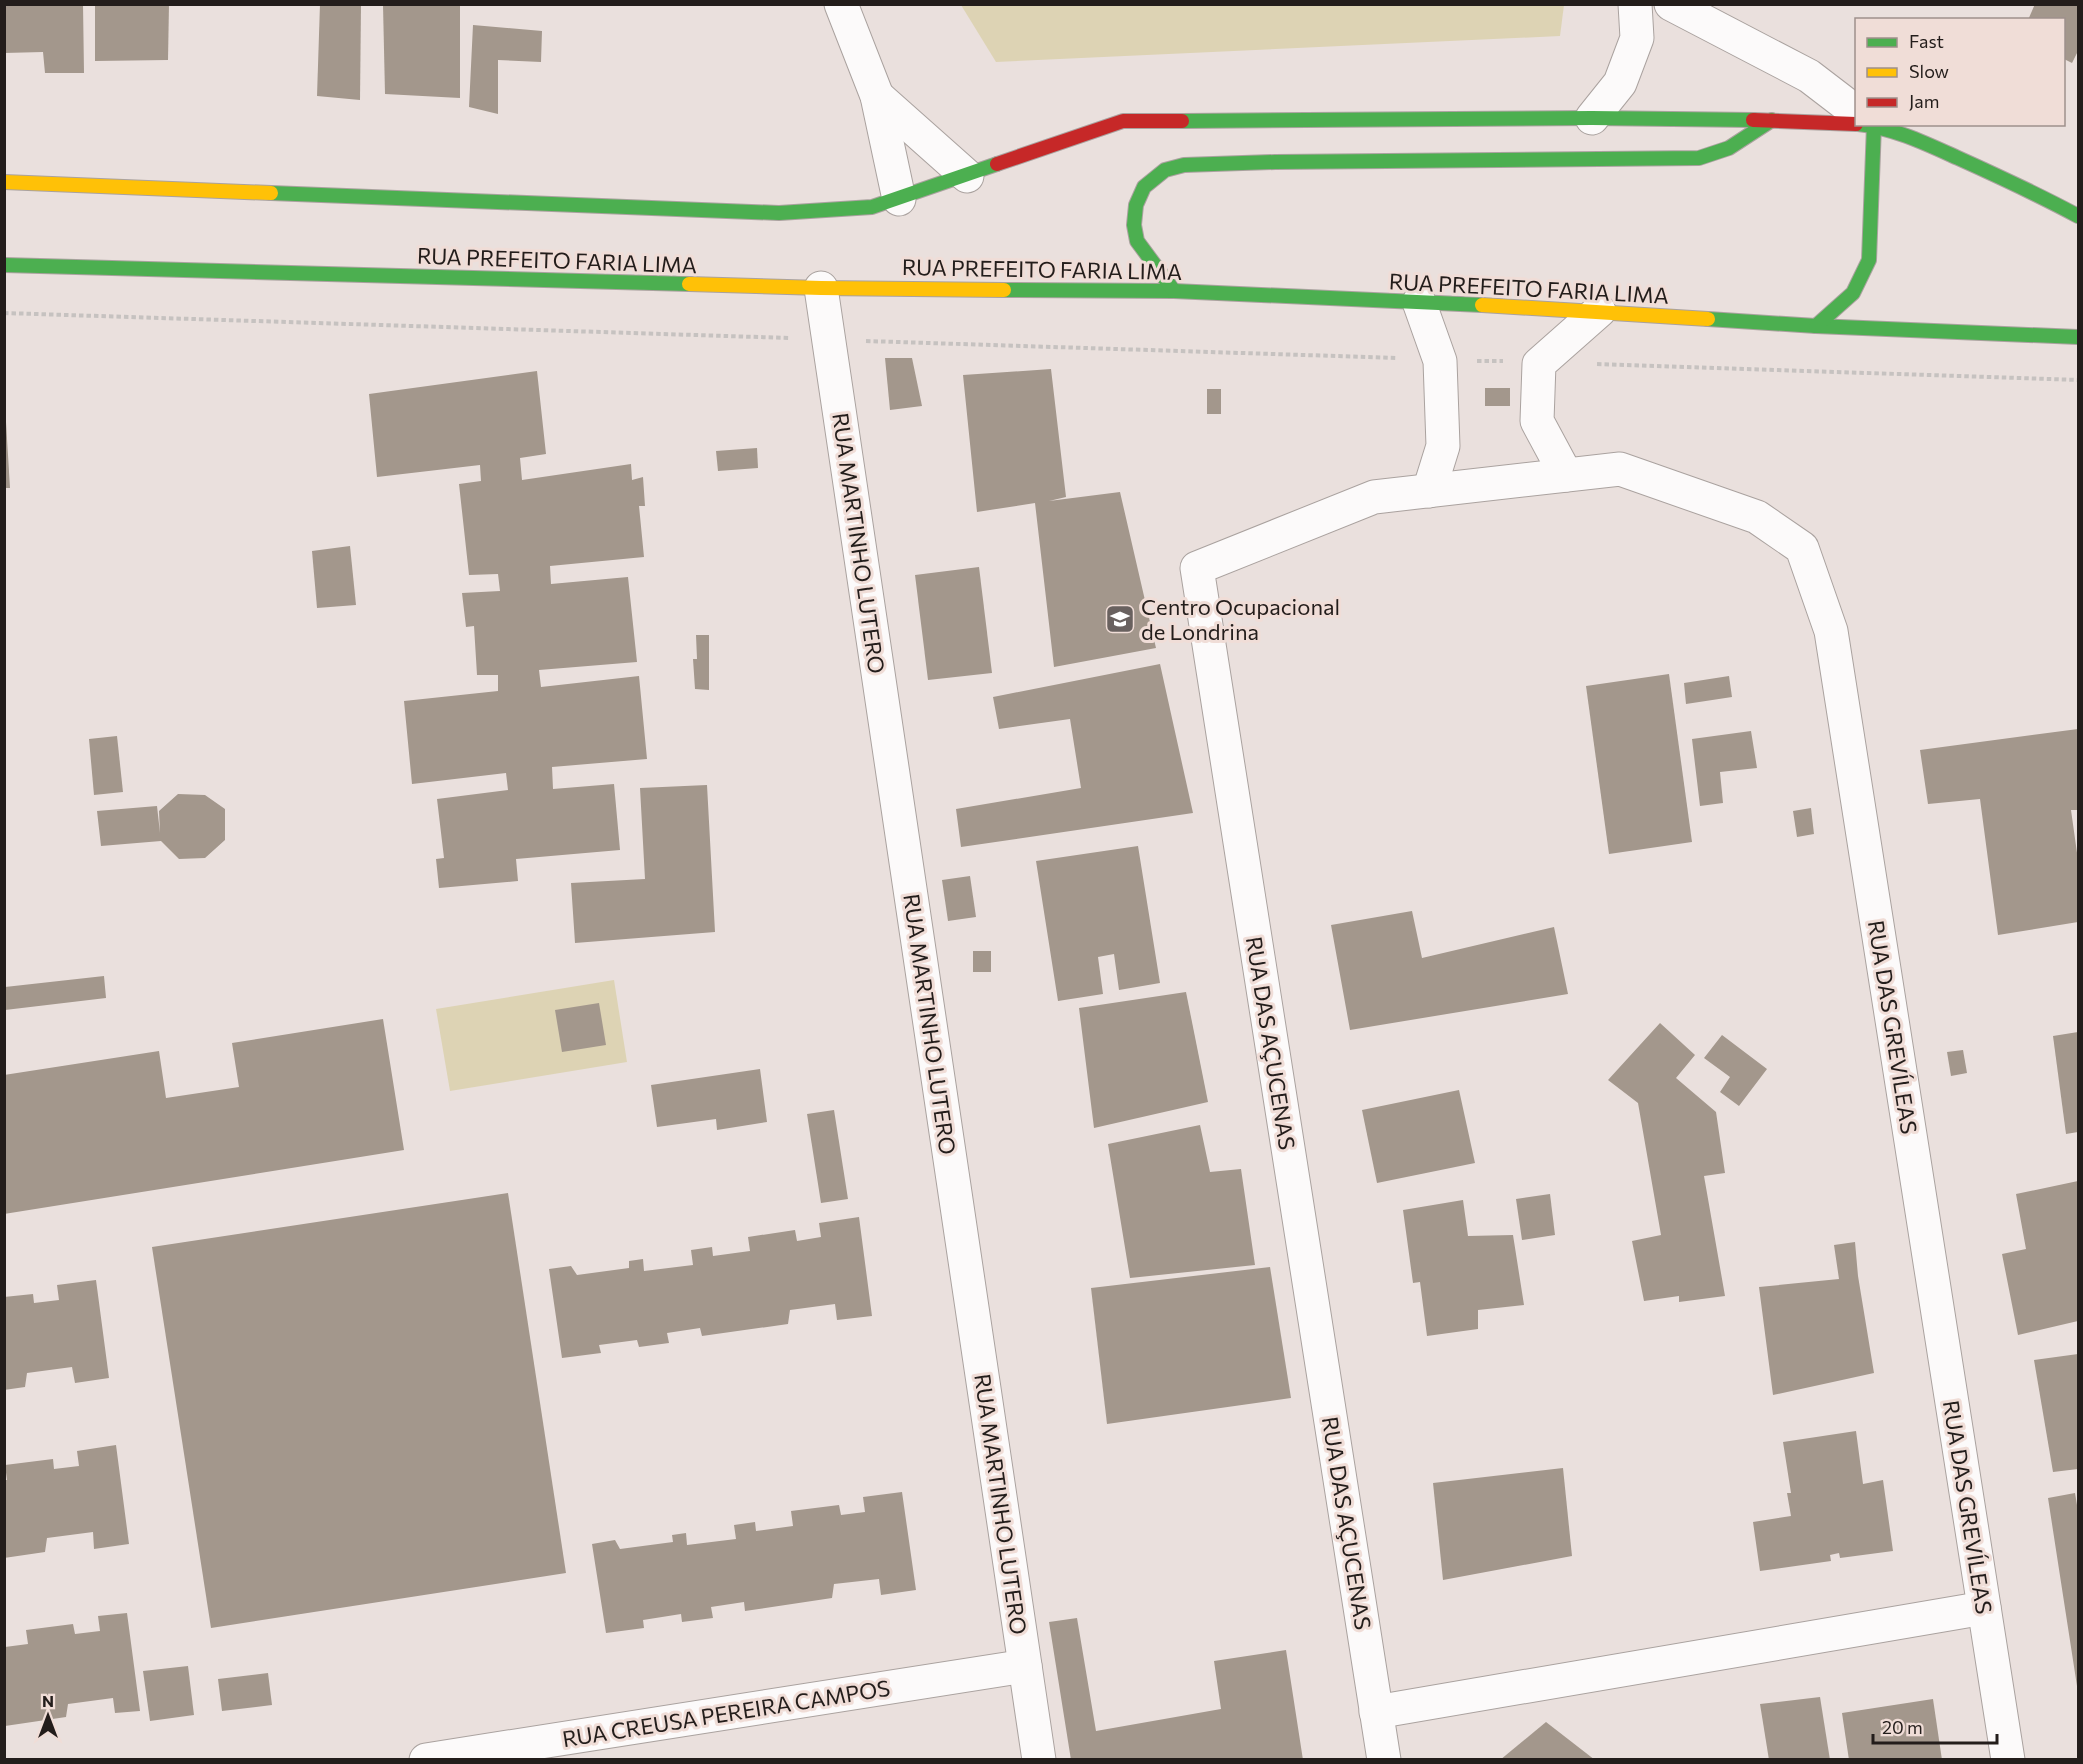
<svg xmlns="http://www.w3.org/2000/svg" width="2083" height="1764" font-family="Commissioner,sans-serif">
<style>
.green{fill:#ddd3b4}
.building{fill:#a3978c}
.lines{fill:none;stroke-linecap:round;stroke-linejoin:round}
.street-casing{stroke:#aaa29f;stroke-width:35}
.fast-casing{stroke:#aaa29f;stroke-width:16}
.slow-casing{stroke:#aaa29f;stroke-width:16}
.jam-casing{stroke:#aaa29f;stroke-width:16}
.path{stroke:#c6c2c0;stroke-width:4;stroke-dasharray:4.5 3;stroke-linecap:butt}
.street{stroke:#fcfafa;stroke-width:33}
.fast{stroke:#4caf50;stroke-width:14}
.slow{stroke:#ffc107;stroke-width:14}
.jam{stroke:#c62828;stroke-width:14}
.labels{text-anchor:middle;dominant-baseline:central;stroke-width:6;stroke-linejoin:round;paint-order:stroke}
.street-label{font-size:22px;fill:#231d1b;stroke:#f0ddd7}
.poi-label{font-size:22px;fill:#231d1b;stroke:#f0ddd7;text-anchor:start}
</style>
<rect width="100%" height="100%" fill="#eae0dd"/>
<g class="green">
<path d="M961 5H1564L1560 36 996 62Z"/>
<path d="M614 980 627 1062 450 1091 436 1009Z"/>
</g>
<g class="building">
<path d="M4 4H83L84 73H45L43 52 4 53Z"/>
<path d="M95 4H169L168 60 95 61Z"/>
<path d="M320 4H361L360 100 317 96Z"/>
<path d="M2035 4H2078V51L2072 63 2064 59V20H2028Z"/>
<path d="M383 5H460V98L385 94Z"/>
<path d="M473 25 542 31 541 62 498 60V114L469 107Z"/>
<path d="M885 358H912L922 406 890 410Z"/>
<path d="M1051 369 1066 497 1049 501 1120 492 1156 648 1054 667 1035 503 977 512 963 375Z"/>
<path d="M537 371 546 454 520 458 522 480 631 464 632 480 643 477 645 506H639L644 557 550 566 551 584 628 577 637 662 539 670 541 687 639 676 647 759 552 767 553 789 614 784 620 850 516 859 518 881 439 888 436 859 444 858 437 799 508 790 506 773 412 784 404 701 498 691V675H477L474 626 466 627 462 593 500 591 498 574 469 575 459 484 481 481 480 465 377 477 369 394Z"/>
<rect x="1485" y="388" width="25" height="18"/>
<rect x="1207" y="389" width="14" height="25"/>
<path d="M4 422H6L10 488H4Z"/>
<path d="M757 448 758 468 718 471 716 451Z"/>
<path d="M350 546 356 605 317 608 312 551Z"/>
<path d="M979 567 992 673 928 680 915 575Z"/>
<path d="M696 635H709V690L695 689 693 659H697Z"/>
<path d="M1160 664 1193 813 961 847 956 809 1081 788 1070 719 999 729 993 697Z"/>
<path d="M1669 674 1692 842 1609 854 1586 686Z"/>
<path d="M1729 676 1732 697 1686 704 1684 683Z"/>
<path d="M2078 729V810H2071L2078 860V922L1998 935 1980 799 1928 804 1920 750Z"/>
<path d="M1751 731 1757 768 1720 772 1723 803 1700 806 1692 739Z"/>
<path d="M117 736 123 792 94 795 89 739Z"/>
<path d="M707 785 715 932 575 943 571 883 645 879 640 788Z"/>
<path d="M178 794 205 795 225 809V840L205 858 179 859 161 841 101 846 97 811 157 806 160 833 159 811Z"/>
<path d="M1811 808 1814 834 1797 837 1793 811Z"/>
<path d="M1138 846 1160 983 1119 990 1114 954 1098 957 1103 994 1058 1001 1036 861Z"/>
<path d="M970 876 976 917 948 921 942 880Z"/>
<path d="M1412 911 1422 958 1554 927 1568 994 1350 1030 1331 925Z"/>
<rect x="973" y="951" width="18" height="21"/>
<path d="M104 976 106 998 5 1010V987Z"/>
<path d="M1186 992 1208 1102 1094 1128 1079 1008Z"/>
<path d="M599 1003 606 1045 562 1052 555 1010Z"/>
<path d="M383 1019 404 1150 4 1214V1075L159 1051 166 1098 239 1087 232 1043Z"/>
<path d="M1660 1023 1695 1055 1676 1078 1716 1112 1725 1173 1704 1176 1725 1296 1679 1302V1296L1644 1301 1632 1241 1661 1235 1638 1103 1608 1080Z"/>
<path d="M2078 1032V1132L2066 1134 2053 1036Z"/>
<path d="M1722 1035 1767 1069 1739 1106 1720 1092 1730 1077 1704 1058Z"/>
<path d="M1963 1050 1967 1073 1951 1076 1947 1052Z"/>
<path d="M760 1069 767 1122 717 1130 716 1119 657 1127 651 1085Z"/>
<path d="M1459 1090 1475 1163 1377 1183 1362 1110Z"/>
<path d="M834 1110 848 1199 821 1203 807 1114Z"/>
<path d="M1200 1125 1210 1172 1241 1169 1255 1265 1130 1278 1108 1144Z"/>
<path d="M2078 1181V1321L2018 1335 2002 1254 2026 1249 2016 1194Z"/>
<path d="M508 1193 566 1573 211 1628 152 1247Z"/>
<path d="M1550 1194 1555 1235 1522 1240 1516 1199Z"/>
<path d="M1463 1200 1468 1236 1513 1235 1524 1305 1478 1310V1329L1427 1336 1420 1282 1413 1283 1403 1210Z"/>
<path d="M859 1217 872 1316 837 1320 835 1304 790 1310 788 1324 702 1336 700 1328 667 1333 669 1343 639 1347 637 1340 599 1345 601 1353 562 1358 549 1269 571 1266 577 1275 629 1268V1261L643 1259 644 1271 693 1265 691 1250 712 1247 713 1256 750 1251 748 1237 795 1230 797 1241 821 1237 819 1223Z"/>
<path d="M1855 1242 1858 1276 1874 1373 1773 1395 1759 1287 1839 1279 1834 1245Z"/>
<path d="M1270 1267 1291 1398 1107 1424 1091 1288Z"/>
<path d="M96 1280 109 1378 75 1383 72 1367 27 1373 25 1387 4 1390V1297L33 1294 34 1303 59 1300 57 1285Z"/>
<path d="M2078 1354V1469L2053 1472 2034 1360Z"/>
<path d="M1856 1431 1863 1484 1883 1480 1893 1551 1840 1558 1839 1553 1830 1555 1831 1561 1760 1571 1753 1522 1791 1516 1787 1493H1791L1783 1442Z"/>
<path d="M116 1445 129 1544 94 1549 93 1532 47 1538 45 1552 4 1558V1480H7L5 1465 53 1459 54 1469 79 1466 77 1451Z"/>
<path d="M1563 1468 1572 1556 1443 1580 1433 1483Z"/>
<path d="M902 1492 916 1590 881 1595 879 1579 834 1584 832 1598 745 1611 744 1602 711 1607 713 1618 682 1622 681 1614 643 1620 644 1628 606 1633 592 1544 615 1540 620 1549 673 1542 672 1535 686 1533 687 1545 736 1539 734 1525 755 1522 756 1531 793 1526 791 1511 839 1505 841 1515 865 1512 863 1497Z"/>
<path d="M2075 1493 2077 1505 2078 1504 2077 1686 2048 1498Z"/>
<path d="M127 1613 140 1711 115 1713 113 1698 68 1704 66 1717 5 1726V1647L28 1644 26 1630 73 1624 75 1634 100 1631 98 1616Z"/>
<path d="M1077 1618 1096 1731 1221 1709 1214 1661 1286 1650 1303 1760H1071L1049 1622Z"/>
<path d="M188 1666 194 1715 150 1721 143 1671Z"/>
<path d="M268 1673 272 1705 222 1711 218 1679Z"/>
<path d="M1820 1697 1830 1760H1769L1760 1704Z"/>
<path d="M1933 1699 1942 1760H1849L1842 1713Z"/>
<path d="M1546 1722 1595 1760H1500Z"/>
</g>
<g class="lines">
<g class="street-casing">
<g id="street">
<path d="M841 4 877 96 899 199"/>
<path d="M1671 4 1809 76 1856 112"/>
<path d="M877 96 967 176"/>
<path d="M1592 118 1620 83 1637 38 1635 4"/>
<path d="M821 288 1039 1760"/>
<path d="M1419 302 1440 361 1443 446 1429 491"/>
<path d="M1566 475 1537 421 1539 364 1599 311"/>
<path d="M1376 1712 1984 1608"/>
<path d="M426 1760 1025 1666"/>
<path d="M1384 1760 1197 568 1374 497 1620 469 1757 517 1802 548 1831 631 2008 1760"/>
</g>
</g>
<g class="fast-casing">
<g id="fast">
<path d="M1182 121 1592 118 1753 120"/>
<path d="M1858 124C1894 128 1925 143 1958 158 1998 176 2039 195 2078 216"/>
<path d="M271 193 779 213 872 207 997 164"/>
<path d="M4 265 689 284"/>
<path d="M1004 290 1174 291 1482 305"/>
<path d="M1174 291 1137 241 1134 225 1136 205 1144 187 1165 170 1184 165 1275 162 1699 158 1729 148 1772 120"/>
<path d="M1708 319 1816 326 2078 337"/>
<path d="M1816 326 1853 293 1869 260 1874 125"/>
</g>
</g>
<g class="slow-casing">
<g id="slow">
<path d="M4 182 271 193"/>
<path d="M689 284 821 288 1004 290"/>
<path d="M1482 305 1708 319"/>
</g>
</g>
<g class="jam-casing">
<g id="jam">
<path d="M1753 120 1856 124"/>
<path d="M997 164 1123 121H1182"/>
</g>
</g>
<g class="path">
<path d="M4 313 789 338"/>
<path d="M866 341 1398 358"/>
<path d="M1477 361H1503"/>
<path d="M1597 364 2078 380"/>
</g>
<use href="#street" class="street"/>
<use href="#fast" class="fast"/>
<use href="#slow" class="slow"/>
<use href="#jam" class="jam"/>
</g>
<defs>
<g id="school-square" transform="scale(1.5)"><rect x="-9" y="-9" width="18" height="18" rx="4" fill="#69615f" stroke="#f0ddd7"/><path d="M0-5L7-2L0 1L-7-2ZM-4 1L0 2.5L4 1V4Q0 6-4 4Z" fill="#fff"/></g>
</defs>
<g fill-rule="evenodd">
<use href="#school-square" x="1120" y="619"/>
</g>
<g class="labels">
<g class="street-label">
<text transform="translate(557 260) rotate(2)">RUA PREFEITO FARIA LIMA</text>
<text transform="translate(1042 269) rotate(1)">RUA PREFEITO FARIA LIMA</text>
<text transform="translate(1529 288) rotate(3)">RUA PREFEITO FARIA LIMA</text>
<text transform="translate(859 543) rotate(82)">RUA MARTINHO LUTERO</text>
<text transform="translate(930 1024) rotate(82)">RUA MARTINHO LUTERO</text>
<text transform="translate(1893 1027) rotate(81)">RUA DAS GREVÍLEAS</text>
<text transform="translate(1271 1043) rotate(81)">RUA DAS AÇUCENAS</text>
<text transform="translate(1001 1504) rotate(82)">RUA MARTINHO LUTERO</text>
<text transform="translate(1968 1507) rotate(81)">RUA DAS GREVÍLEAS</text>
<text transform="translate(1347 1523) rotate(81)">RUA DAS AÇUCENAS</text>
<text transform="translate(726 1713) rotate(-9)">RUA CREUSA PEREIRA CAMPOS</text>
</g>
<g class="poi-label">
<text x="1141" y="606">Centro Ocupacional<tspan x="1141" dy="25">de Londrina</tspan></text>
</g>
</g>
<rect width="2083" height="1764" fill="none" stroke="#231d1b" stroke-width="12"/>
<rect x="1855" y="18" width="210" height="108" fill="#f0ddd7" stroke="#9e908c" stroke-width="1.5"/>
<rect x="1867" y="38" width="30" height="9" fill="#4caf50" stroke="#9e908c" stroke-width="1.5"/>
<text x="1909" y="48" font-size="18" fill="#231d1b">Fast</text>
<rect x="1867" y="68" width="30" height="9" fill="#ffc107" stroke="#9e908c" stroke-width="1.5"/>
<text x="1909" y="78" font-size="18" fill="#231d1b">Slow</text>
<rect x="1867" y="98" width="30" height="9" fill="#c62828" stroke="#9e908c" stroke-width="1.5"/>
<text x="1909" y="108" font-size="18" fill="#231d1b">Jam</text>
<g transform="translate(48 1716)" stroke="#f0ddd7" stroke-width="4.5" paint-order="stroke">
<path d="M0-4.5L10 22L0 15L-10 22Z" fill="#231d1b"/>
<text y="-9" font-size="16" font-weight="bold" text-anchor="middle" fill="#231d1b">N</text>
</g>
<path d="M1873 1734v9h124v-9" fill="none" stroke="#231d1b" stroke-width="3"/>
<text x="1882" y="1734" font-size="18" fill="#231d1b" stroke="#f0ddd7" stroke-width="4.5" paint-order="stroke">20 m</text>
</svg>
